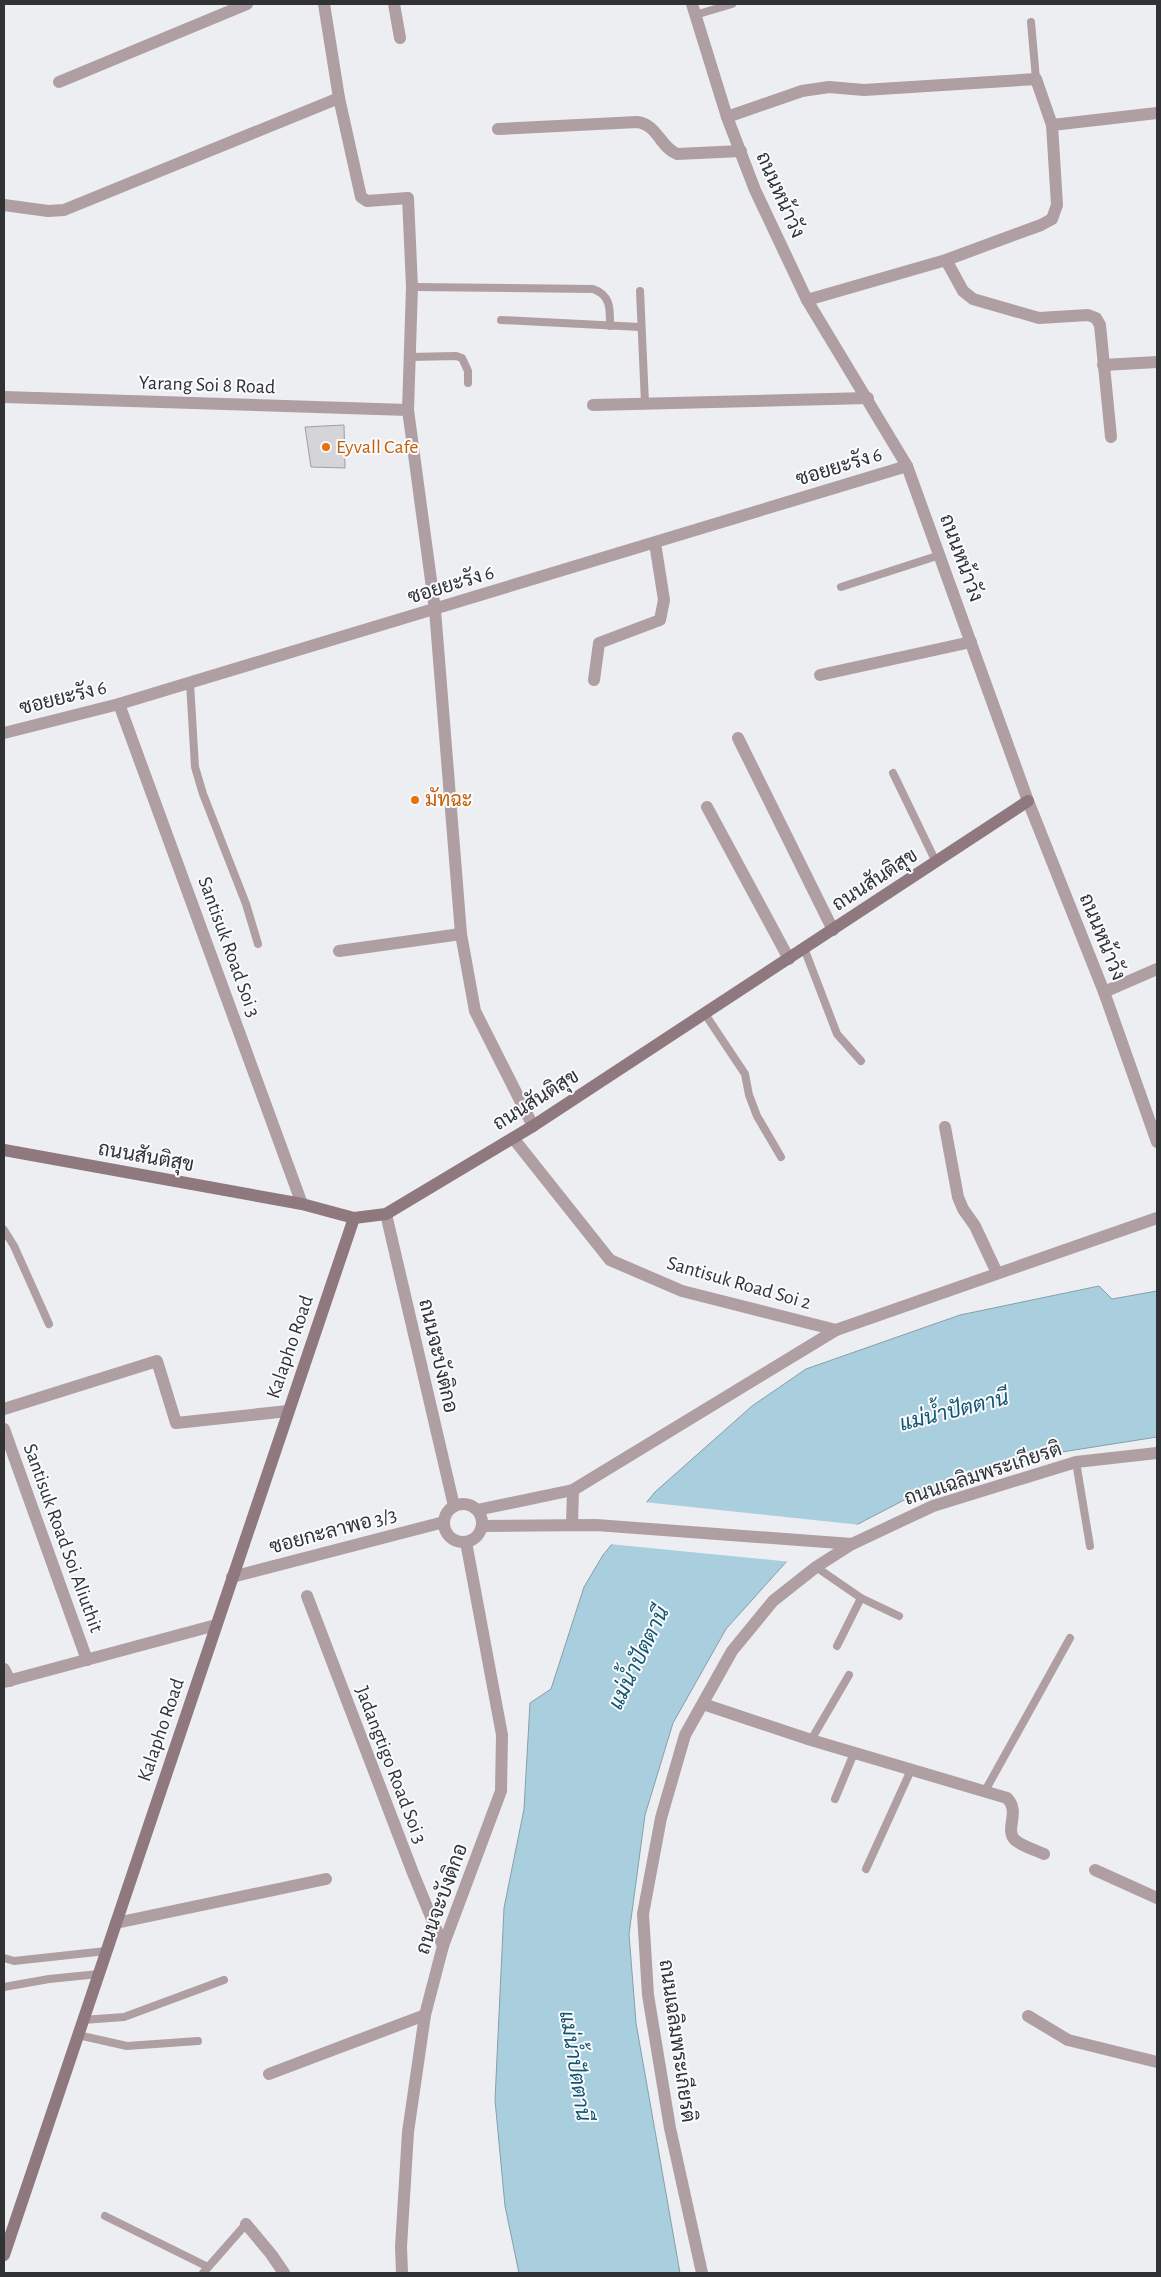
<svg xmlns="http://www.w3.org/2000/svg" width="1161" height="2277" font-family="'Alegreya Sans',Sarabun,sans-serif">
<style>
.water{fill:#a9cede;stroke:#859fab}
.pier{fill:#eceef2}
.building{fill:#d5d4d9;stroke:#9f9ea2}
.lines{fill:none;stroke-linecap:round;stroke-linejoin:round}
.lane{stroke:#af9ea2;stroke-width:8}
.street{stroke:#af9ea2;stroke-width:12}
.secondary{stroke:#8f787e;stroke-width:12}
.food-dot{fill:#e8710a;stroke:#fafbff;stroke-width:2}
.labels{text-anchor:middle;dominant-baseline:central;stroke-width:4;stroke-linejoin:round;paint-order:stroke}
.street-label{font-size:20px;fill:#313233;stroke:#fafbff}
.food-label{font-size:20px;fill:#c56008;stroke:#fafbff;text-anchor:start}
.water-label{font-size:21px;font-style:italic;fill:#11566e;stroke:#fafbff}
</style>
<rect width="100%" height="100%" fill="#eceef2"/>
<path class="water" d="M1099 1286 1112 1299 1157 1291V1437L1049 1454 910 1497 787 1561 726 1629 673 1723 645 1815 629 1934 636 2023 680 2273H519L505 2206 495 2100 504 1908 524 1809 530 1703 551 1689 584 1587 603 1555 655 1492 752 1406 806 1369 960 1315Z"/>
<path class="pier" d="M644 1502 861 1525 792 1562 609 1544Z"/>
<path class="building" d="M344 425 345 468 311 467 305 427Z"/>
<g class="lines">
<g class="lane">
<path d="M695 15 732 4"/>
<path d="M1031 22 1036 79"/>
<path d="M412 287 593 289C611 295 610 309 610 326"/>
<path d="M640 291 645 403"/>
<path d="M501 320 640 327"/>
<path d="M410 357 456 356 462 358 468 371V383"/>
<path d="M841 587 940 555"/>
<path d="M190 683 195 767 203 794 246 904 258 944"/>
<path d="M893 773 936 862"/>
<path d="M804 948 837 1034 861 1061"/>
<path d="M705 1014 745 1074 749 1095 757 1116 781 1157"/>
<path d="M4 1230 14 1246 49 1324"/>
<path d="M1076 1462 1090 1546"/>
<path d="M816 1567 861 1598 899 1616"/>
<path d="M837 1646 861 1598"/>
<path d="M811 1740 849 1675"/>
<path d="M985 1791 1070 1638"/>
<path d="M835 1799 854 1753"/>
<path d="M866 1869 911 1770"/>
<path d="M4 1958 14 1961 106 1951"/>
<path d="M4 1987 49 1979 99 1974"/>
<path d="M83 2020 124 2017 224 1980"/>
<path d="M78 2035 127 2046 198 2041"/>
<path d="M105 2216 208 2267"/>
<path d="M203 2273 246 2224"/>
</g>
<g class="street">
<path d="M324 4 339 98 361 197 367 201 408 198 412 287 408 410 435 610 461 934 475 1011 533 1126"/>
<path d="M394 4 400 38"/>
<path d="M692 4 727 117 755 190 807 300 907 466 1028 801 1104 992 1157 1142"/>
<path d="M59 82 247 4"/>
<path d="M727 117 802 91 829 87 864 90 1036 79 1052 125"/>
<path d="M498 129 637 122C657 124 660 147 677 154L741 151"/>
<path d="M4 205 48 211 64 210 339 98"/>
<path d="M946 260 963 291 973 299 1039 318 1088 315 1096 318 1100 325 1111 437"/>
<path d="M807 300 946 260 1041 225 1052 219 1057 205 1052 125 1157 113"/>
<path d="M1103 365 1157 362"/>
<path d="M4 397 408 410"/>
<path d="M593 405 868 398"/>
<path d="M820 675 971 642"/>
<path d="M594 680 599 643 660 620 664 600 655 543"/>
<path d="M119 704 302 1204"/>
<path d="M4 733 119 704 907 466"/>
<path d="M738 738 833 930"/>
<path d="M707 807 789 959"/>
<path d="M339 951 461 934"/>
<path d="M1104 992 1157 969"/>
<path d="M945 1127 958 1197 963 1209 975 1226 997 1273"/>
<path d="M513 1138 610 1260 682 1291 836 1330"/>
<path d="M386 1214 454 1506"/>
<path d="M4 1409 157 1361 176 1423 288 1411"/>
<path d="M4 1429 87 1660"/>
<circle cx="463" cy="1523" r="19"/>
<path d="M477 1510 573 1490 836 1330 1157 1218"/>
<path d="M572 1524 573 1490"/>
<path d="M482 1526 596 1525 852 1544"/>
<path d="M232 1577 444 1522"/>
<path d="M307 1596 413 1873 443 1946"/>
<path d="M4 1669 10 1681"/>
<path d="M4 1682 216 1625"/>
<path d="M703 1704 811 1740 1007 1798C1021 1812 1004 1829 1015 1840 1022 1846 1035 1850 1044 1854"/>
<path d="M1095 1870 1157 1898"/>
<path d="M116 1923 326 1879"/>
<path d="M1028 2016 1068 2040 1157 2062"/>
<path d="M269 2074 425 2015"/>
<path d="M246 2224 271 2254 284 2273"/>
<path d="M402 2273 401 2247 408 2132 425 2015 443 1946 501 1791 502 1735 466 1542"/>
<path d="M702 2273 670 2128 648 1995 643 1914 661 1818 685 1735 732 1651 773 1601 816 1567 852 1544 933 1506 1076 1462 1157 1453"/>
</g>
<g class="secondary">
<path d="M4 1150 302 1204 354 1218 386 1214 533 1126 1028 801"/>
<path d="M4 2255 354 1218"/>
</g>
</g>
<g class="food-dot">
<circle cx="326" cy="447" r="5"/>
<circle cx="415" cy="800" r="5"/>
</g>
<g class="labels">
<g class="street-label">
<text transform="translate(780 195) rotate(66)">ถนนหน้าวัง</text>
<text transform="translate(207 385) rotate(2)">Yarang Soi 8 Road</text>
<text transform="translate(839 467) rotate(-17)">ซอยยะรัง 6</text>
<text transform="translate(961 558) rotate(70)">ถนนหน้าวัง</text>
<text transform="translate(451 585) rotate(-17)">ซอยยะรัง 6</text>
<text transform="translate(63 698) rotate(-14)">ซอยยะรัง 6</text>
<text transform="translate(875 880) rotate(-33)">ถนนสันติสุข</text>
<text transform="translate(1102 937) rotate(68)">ถนนหน้าวัง</text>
<text transform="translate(229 947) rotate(70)">Santisuk Road Soi 3</text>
<text transform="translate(536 1100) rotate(-32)">ถนนสันติสุข</text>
<text transform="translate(146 1157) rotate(10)">ถนนสันติสุข</text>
<text transform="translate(739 1283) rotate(16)">Santisuk Road Soi 2</text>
<text transform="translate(290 1347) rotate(-71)">Kalapho Road</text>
<text transform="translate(438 1356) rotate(77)">ถนนจะบังติกอ</text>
<text transform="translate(983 1474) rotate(-18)">ถนนเฉลิมพระเกียรติ</text>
<text transform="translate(333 1531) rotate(-15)">ซอยกะลาพอ 3/3</text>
<text transform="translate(63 1538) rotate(70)">Santisuk Road Soi Aliuthit</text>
<text transform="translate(161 1730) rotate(-71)">Kalapho Road</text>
<text transform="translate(391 1765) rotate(69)">Jadangtigo Road Soi 3</text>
<text transform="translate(442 1899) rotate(-70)">ถนนจะบังติกอ</text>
<text transform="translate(677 2041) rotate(82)">ถนนเฉลิมพระเกียรติ</text>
</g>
<g class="food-label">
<text x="336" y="447">Eyvall Cafe</text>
<text x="425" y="800">มัทฉะ</text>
</g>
<g class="water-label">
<text transform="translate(954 1411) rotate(-14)">แม่น้ำปัตตานี</text>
<text transform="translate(639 1658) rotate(-64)">แม่น้ำปัตตานี</text>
<text transform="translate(575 2066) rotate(81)">แม่น้ำปัตตานี</text>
</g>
</g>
<rect width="1161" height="2277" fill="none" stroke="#313233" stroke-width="10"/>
</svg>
